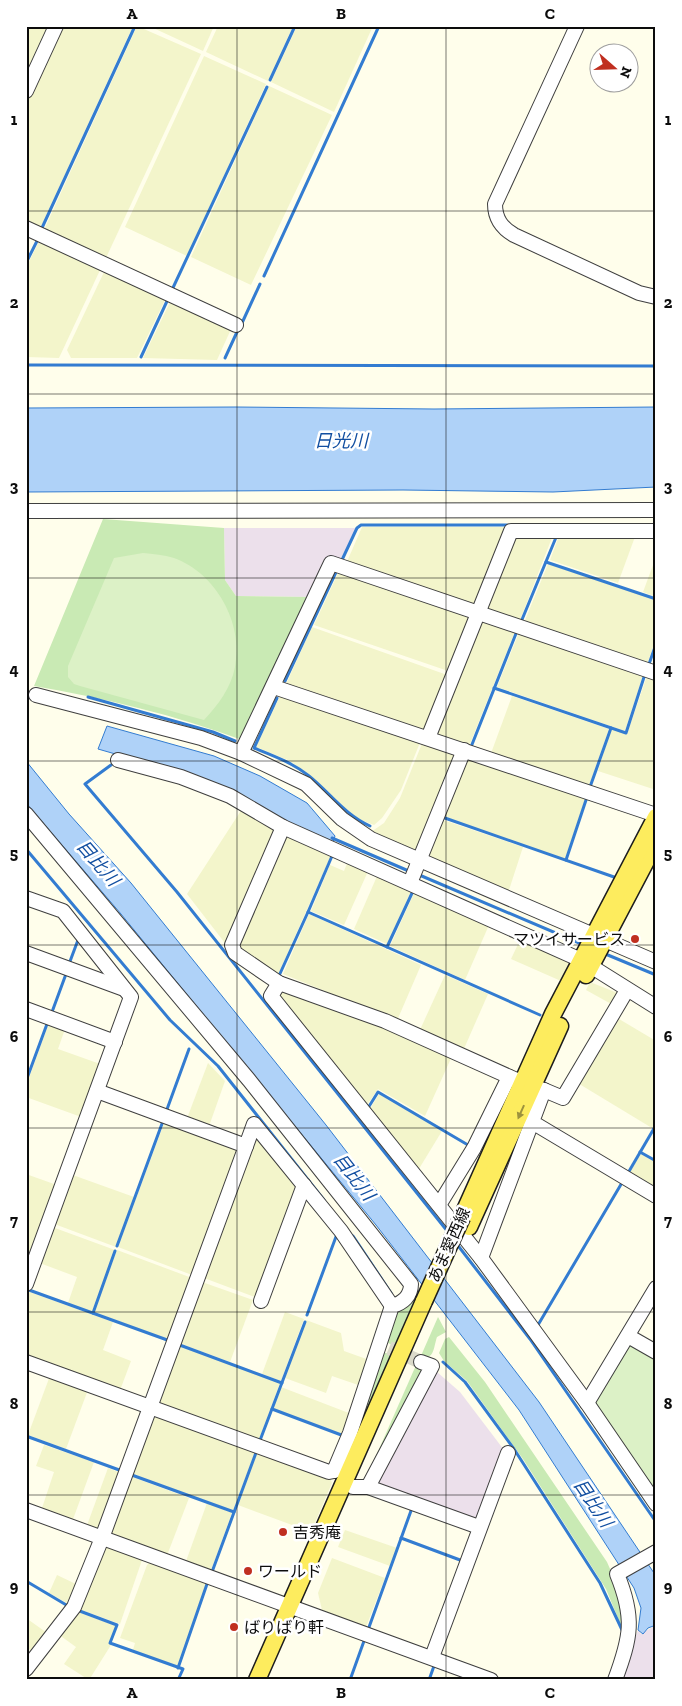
<svg xmlns="http://www.w3.org/2000/svg" width="682" height="1706" font-family="'Zilla Slab','Noto Sans JP',serif">
<style>
.industrial{fill:#ece0eb}
.farmland{fill:#f3f5cb}
.green{fill:#c9eab4}
.pitch{fill:#dcf1c6}
.water{fill:#afd2f8;stroke:#337cd1}
.lines{fill:none;stroke-linecap:round;stroke-linejoin:round}
.stream{stroke:#337cd1;stroke-width:3}
.minor-tunnel{stroke:#dbdaca;stroke-width:14;stroke-dasharray:14 7;stroke-linecap:butt}
.minor-casing{stroke:#3f3f3f;stroke-width:16}
.major-casing{stroke:#1d1d1d;stroke-width:19}
.minor{stroke:#fff;stroke-width:14}
.major{stroke:#fdec5e;stroke-width:16}
.major-bridge-casing{stroke:#1d1d1d;stroke-width:19;stroke-linecap:butt}
.major-bridge{stroke:#fdec5e;stroke-width:16}
.oneway{fill:#9d923d}
.grid{fill:none;stroke:#0c0c0c;stroke-width:1;stroke-opacity:0.55}
.poi-dot{fill:#c02f20;stroke:#fff;stroke-width:2}
.labels{text-anchor:middle;dominant-baseline:central;stroke-width:5;stroke-linejoin:round;paint-order:stroke}
.poi-label{font-size:16px;fill:#0c0c0c;stroke:#fff;text-anchor:start}
.street-label{font-size:16px;fill:#0c0c0c;stroke:#fff}
.water-label{font-size:18px;font-style:italic;fill:#124fa1;stroke:#fff}
.neatline{fill:none;stroke:#0c0c0c;stroke-width:2}
.grid-label{font-size:16px;text-anchor:middle;font-weight:bold;fill:#0c0c0c}
</style>
<rect width="100%" height="100%" fill="#fffeeb"/>
<g class="industrial">
<path d="M224 528H356L339 562 312 597 236 596 225 580Z"/>
<path d="M437 1372 460 1392 504 1450 478 1523 374 1485 391 1449Z"/>
<path d="M656 1625V1680H619L638 1630 641 1634Z"/>
</g>
<g class="farmland">
<path d="M26 26H51L26 81Z"/>
<path d="M60 26H133L39 231 26 226V100Z"/>
<path d="M137 26 201 54 105 260 43 232Z"/>
<path d="M149 26H214L203 51Z"/>
<path d="M218 26H293L268 81 206 52Z"/>
<path d="M297 26H373L334 112 271 82Z"/>
<path d="M204 56 266 84 187 256 125 227Z"/>
<path d="M269 86 332 115 251 285 191 257Z"/>
<path d="M40 239 101 268 59 358 26 357V268Z"/>
<path d="M105 270 166 298 137 358H71L67 350Z"/>
<path d="M171 300 232 327 217 360 143 358Z"/>
<path d="M362 527H509L477 607 346 564Z"/>
<path d="M636 534 618 583 550 560 559 536Z"/>
<path d="M515 535H553L519 623 483 607Z"/>
<path d="M656 557V597L643 592Z"/>
<path d="M548 564 656 600V639L646 667 523 625Z"/>
<path d="M339 571 471 614 451 672 314 625Z"/>
<path d="M478 620 516 629 468 749 435 737Z"/>
<path d="M312 627 450 676 424 732 286 684Z"/>
<path d="M520 630 644 672 625 731 497 687Z"/>
<path d="M648 673 656 676V790L598 771 611 729 627 734Z"/>
<path d="M281 694 421 740 401 790 382 818 374 825 356 818 311 776 290 761 256 747Z"/>
<path d="M512 696 609 729 588 789 490 756Z"/>
<path d="M423 741 458 751 416 852 371 832 384 823 400 798Z"/>
<path d="M469 755 587 794 565 859 444 817Z"/>
<path d="M242 809 277 826 228 947 187 894Z"/>
<path d="M443 820 523 847 508 893 427 857Z"/>
<path d="M283 834 332 853 277 977 238 950 237 942Z"/>
<path d="M348 861 369 869 344 925 311 911 330 865 344 871Z"/>
<path d="M378 874 412 889 387 944 354 929Z"/>
<path d="M415 891 489 925 465 980 390 946Z"/>
<path d="M309 914 421 965 396 1023 324 996 325 991 283 974Z"/>
<path d="M521 938 569 959 570 963 561 981 511 959Z"/>
<path d="M445 975 488 994 463 1051 419 1032Z"/>
<path d="M590 982 620 994 613 1005 586 990Z"/>
<path d="M281 987 453 1054 425 1116 378 1089 365 1108 277 997Z"/>
<path d="M614 1016 656 1041V1122L652 1128 576 1082Z"/>
<path d="M49 1023 65 1029 58 1049 103 1065 84 1118 26 1097V1086Z"/>
<path d="M208 1063 225 1081 208 1129 186 1121Z"/>
<path d="M379 1094 442 1131 417 1172 368 1112Z"/>
<path d="M166 1118 240 1146 192 1275 118 1247Z"/>
<path d="M259 1133 299 1182 257 1298 204 1278 252 1135Z"/>
<path d="M641 1154 656 1163V1191L628 1174Z"/>
<path d="M26 1174 54 1184 58 1189 26 1274Z"/>
<path d="M70 1174 134 1197 116 1247 57 1225 53 1219Z"/>
<path d="M55 1228 115 1250 92 1312 68 1303 77 1277 37 1262 50 1229Z"/>
<path d="M117 1250 192 1278 172 1341 94 1312Z"/>
<path d="M202 1282 253 1300 230 1362 176 1342Z"/>
<path d="M27 1291 113 1322 103 1350 131 1361 119 1393 26 1360Z"/>
<path d="M285 1312 304 1319 281 1381 262 1374Z"/>
<path d="M306 1320 341 1333 344 1351 372 1361 364 1387 332 1376 326 1393 285 1378Z"/>
<path d="M175 1344 280 1383 257 1445 156 1408Z"/>
<path d="M51 1373 89 1387 66 1449 28 1435Z"/>
<path d="M281 1387 354 1415 346 1437 273 1409Z"/>
<path d="M150 1413 256 1449 233 1511 128 1472Z"/>
<path d="M44 1445 94 1462 72 1522 41 1511 54 1472 36 1466Z"/>
<path d="M258 1449 329 1475 332 1483 311 1532 238 1505Z"/>
<path d="M108 1468 124 1474 102 1531 86 1528Z"/>
<path d="M127 1475 189 1498 166 1558 109 1536Z"/>
<path d="M207 1503 232 1513 210 1573 185 1564Z"/>
<path d="M345 1530 397 1548 390 1566 338 1547Z"/>
<path d="M105 1545 140 1557 142 1560 120 1624 76 1608Z"/>
<path d="M332 1558 385 1578 366 1627 322 1610 318 1593Z"/>
<path d="M151 1561 207 1582 177 1667 133 1650 135 1643 120 1638 147 1565Z"/>
<path d="M57 1575 80 1586 72 1606 49 1593Z"/>
<path d="M75 1611 116 1626 109 1644 111 1645 89 1680 64 1664 76 1647 58 1634Z"/>
<path d="M26 1618 50 1635 36 1654 26 1647Z"/>
</g>
<g class="green">
<path d="M103 519 224 528 225 580 236 596 312 597 242 740C175 715 104 698 34 686Z"/>
<path d="M413 1284 419 1291 395 1347 385 1341 395 1314Z"/>
<path d="M438 1317 446 1332 437 1337C433 1349 435 1359 420 1358Z"/>
<path d="M449 1337 485 1382 607 1562 617 1585 625 1635 606 1589 523 1459 467 1381 444 1361 439 1353 445 1339Z"/>
<path d="M380 1352 391 1354 340 1470Z"/>
<path d="M417 1363 426 1369 368 1474Z"/>
</g>
<g class="pitch">
<path d="M143 553C153 554 164 555 174 558 216 573 244 624 235 667 231 688 218 705 204 720L80 686 74 684 68 677V666L114 558Z"/>
<path d="M629 1343 656 1356V1497L594 1406V1401Z"/>
</g>
<g class="water">
<path d="M236 407 434 409 656 407V487L553 492 403 490 26 492V408Z"/>
<path d="M107 726 214 756 260 776 307 803 335 836 333 842 164 768 98 749Z"/>
<path d="M26 761 69 814 131 883 326 1125 539 1402 656 1576V1625L648 1628 643 1634 638 1630 641 1608 634 1588 519 1410 376 1225 121 914 26 803Z"/>
</g>
<g class="lines">
<g class="stream">
<path d="M270 80 295 26"/>
<path d="M41 230 135 26"/>
<path d="M26 263 38 239"/>
<path d="M264 276 379 26"/>
<path d="M171 292 267 87"/>
<path d="M242 323 260 284"/>
<path d="M141 357 168 299"/>
<path d="M225 358 237 332"/>
<path d="M26 365 656 366"/>
<path d="M341 562 357 528 361 525H507"/>
<path d="M546 562 656 599"/>
<path d="M521 622 557 535"/>
<path d="M648 667 656 644"/>
<path d="M285 681 337 570"/>
<path d="M494 688 626 733 645 674"/>
<path d="M88 697 213 732 235 741"/>
<path d="M277 698 254 748C274 756 293 763 309 776 330 793 345 815 370 826"/>
<path d="M471 747 517 631"/>
<path d="M111 765 85 784 177 892 448 1232"/>
<path d="M590 787 611 728"/>
<path d="M442 817 614 877"/>
<path d="M332 838 411 872"/>
<path d="M26 849 170 1020 218 1066 324 1200"/>
<path d="M566 860 587 797"/>
<path d="M417 874 584 945"/>
<path d="M308 912 332 856"/>
<path d="M387 947 413 891"/>
<path d="M603 953 656 975"/>
<path d="M69 964 78 940"/>
<path d="M278 978 308 912 540 1015"/>
<path d="M52 1012 66 974"/>
<path d="M26 1081 47 1024"/>
<path d="M368 1108 378 1092 468 1145"/>
<path d="M166 1112 189 1049"/>
<path d="M640 1152 656 1161"/>
<path d="M628 1173 656 1125"/>
<path d="M353 1236 391 1293"/>
<path d="M456 1243 530 1339 656 1522"/>
<path d="M117 1246 163 1121"/>
<path d="M29 1290 170 1341"/>
<path d="M93 1313 115 1251"/>
<path d="M307 1315 337 1234"/>
<path d="M538 1325 623 1181"/>
<path d="M177 1344 282 1383"/>
<path d="M443 1362 465 1382 514 1449 600 1583 623 1632"/>
<path d="M272 1409 344 1436"/>
<path d="M26 1436 122 1471"/>
<path d="M259 1443 305 1322"/>
<path d="M129 1474 234 1512"/>
<path d="M401 1538 460 1560"/>
<path d="M212 1572 257 1450"/>
<path d="M26 1581 68 1606"/>
<path d="M77 1610 117 1625 110 1643 183 1669 178 1680"/>
<path d="M368 1630 412 1508"/>
<path d="M178 1668 207 1584"/>
<path d="M350 1680 364 1641"/>
<path d="M429 1680 434 1666"/>
</g>
<path class="minor-tunnel" d="M389 1348 421 1362"/>
<g class="minor-casing">
<g id="minor">
<path d="M577 26 495 204C495 219 502 228 514 235L639 293 656 297"/>
<path d="M26 91 56 26"/>
<path d="M26 228 236 325"/>
<path d="M26 511 656 510"/>
<path d="M274 687 656 815"/>
<path d="M36 695 201 738 241 753 306 784 342 819 371 839 656 962"/>
<path d="M428 738 511 531H656"/>
<path d="M241 753 331 563 656 673"/>
<path d="M118 760 181 777 230 796 283 827 581 960 656 1007"/>
<path d="M26 814 249 1080 411 1284C411 1296 403 1303 392 1306L350 1433 334 1471"/>
<path d="M283 827 232 945 235 953 279 983 385 1021 521 1082"/>
<path d="M410 883 464 750"/>
<path d="M26 898 63 911 131 997 26 1284"/>
<path d="M26 953 124 989"/>
<path d="M279 983 271 996 481 1258 587 1403 656 1504"/>
<path d="M26 1009 115 1042"/>
<path d="M533 1087 544 1090 532 1122 656 1196"/>
<path d="M544 1090 563 1098 627 990"/>
<path d="M97 1091 246 1146 254 1124 341 1231 392 1306"/>
<path d="M439 1205 474 1148 509 1077"/>
<path d="M481 1258 532 1122"/>
<path d="M261 1301 304 1185"/>
<path d="M628 1336 656 1352"/>
<path d="M26 1362 329 1472 334 1471"/>
<path d="M587 1403 656 1288"/>
<path d="M353 1487H368L432 1366 421 1362"/>
<path d="M368 1487 479 1527"/>
<path d="M26 1510 491 1680"/>
<path d="M432 1657 508 1453"/>
<path d="M26 1669 74 1607 102 1538 246 1146"/>
<path d="M615 1680C631 1637 635 1618 617 1574L656 1552"/>
</g>
</g>
<g class="major-casing">
<g id="major">
<path d="M586 975 656 842"/>
<path d="M462 1217 553 1014 656 817"/>
<path d="M469 1227 560 1026"/>
<path d="M257 1680 424 1301"/>
</g>
</g>
<use href="#minor" class="minor"/>
<use href="#major" class="major"/>
<g class="major-bridge-casing">
<path id="major-bridge" d="M424 1301 462 1217"/>
</g>
<use href="#major-bridge" class="major-bridge"/>
</g>
<defs><path id="oneway-solid" d="M-6-.8H1V-3.2L6.5 0L1 3.2V.8H-6Z" transform="scale(1.25)"/></defs>
<use class="oneway" href="#oneway-solid" transform="translate(521 1112) rotate(114)"/>
<path class="grid" d="M237 26V1680M446 26V1680M26 211H656M26 394H656M26 578H656M26 761H656M26 945H656M26 1128H656M26 1312H656M26 1495H656"/>
<g class="poi-dot">
<circle cx="635" cy="939" r="5"/>
<circle cx="283" cy="1532" r="5"/>
<circle cx="248" cy="1571" r="5"/>
<circle cx="234" cy="1627" r="5"/>
</g>
<g class="labels">
<g class="poi-label">
<text x="625" y="939" text-anchor="end">マツイサービス</text>
<text x="293" y="1532">吉秀庵</text>
<text x="258" y="1571">ワールド</text>
<text x="244" y="1627">ばりばり軒</text>
</g>
<g class="street-label">
<text transform="translate(449 1245) rotate(-66)">あま愛西線</text>
</g>
<g class="water-label">
<text x="341" y="441">日光川</text>
<text transform="translate(98 863) rotate(49)">目比川</text>
<text transform="translate(354 1177) rotate(52)">目比川</text>
<text transform="translate(593 1503) rotate(56)">目比川</text>
</g>
</g>
<rect width="682" height="1706" fill="none" stroke="#ffffff" stroke-width="55"/>
<g transform="translate(614 68) rotate(110)"><circle r="24" fill="#ffffff" stroke="#9e9e9e"/>
<path d="M0-4L9 19L0 12L-9 19Z" fill="#c02f20"/>
<text y="-8" font-size="14" font-weight="bold" text-anchor="middle" fill="#0c0c0c">N</text>
</g>
<rect x="28" y="28" width="626" height="1650" class="neatline"/>
<g class="grid-label">
<text x="132" y="19">A</text>
<text x="341" y="19">B</text>
<text x="550" y="19">C</text>
<text x="14" y="125">1</text>
<text x="668" y="125">1</text>
<text x="14" y="308">2</text>
<text x="668" y="308">2</text>
<text x="14" y="492">3</text>
<text x="668" y="492">3</text>
<text x="14" y="675">4</text>
<text x="668" y="675">4</text>
<text x="14" y="859">5</text>
<text x="668" y="859">5</text>
<text x="14" y="1042">6</text>
<text x="668" y="1042">6</text>
<text x="14" y="1226">7</text>
<text x="668" y="1226">7</text>
<text x="14" y="1409">8</text>
<text x="668" y="1409">8</text>
<text x="14" y="1592">9</text>
<text x="668" y="1592">9</text>
<text x="132" y="1698">A</text>
<text x="341" y="1698">B</text>
<text x="550" y="1698">C</text>
</g>
</svg>
